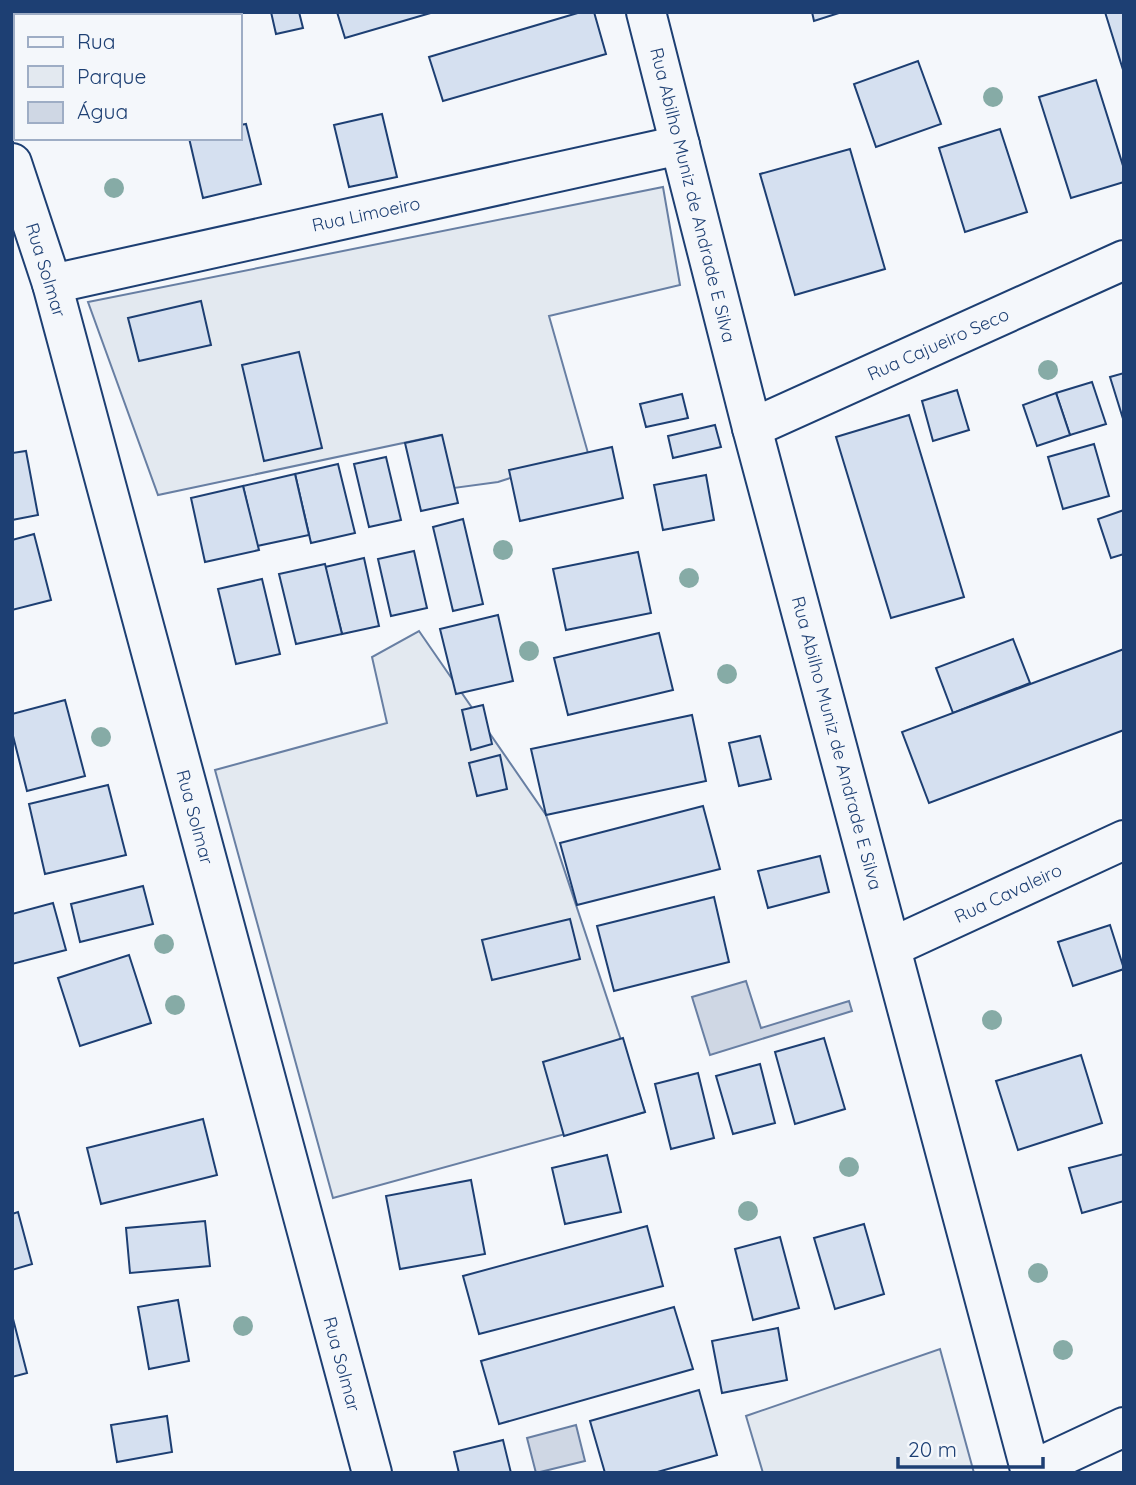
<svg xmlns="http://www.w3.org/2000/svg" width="1136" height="1485" font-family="Quicksand,sans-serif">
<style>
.green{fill:#e3e9f0;stroke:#687fa3;stroke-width:2}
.water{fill:#cfd7e4;stroke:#687fa3;stroke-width:2}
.building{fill:#d5e0f0;stroke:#1d3f73;stroke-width:2}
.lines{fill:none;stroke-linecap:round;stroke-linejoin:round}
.minor-casing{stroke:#1d3f73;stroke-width:42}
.minor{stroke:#f4f7fb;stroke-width:38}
.tree{fill:#86aba6}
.labels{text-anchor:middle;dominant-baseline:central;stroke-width:5;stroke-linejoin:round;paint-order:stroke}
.street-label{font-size:18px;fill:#1d3f73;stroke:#f4f7fb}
</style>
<rect width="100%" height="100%" fill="#f4f7fb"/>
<g class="green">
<path d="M663 187 680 285 549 316 588 453 498 482 454 488 441 435 158 495 88 302Z"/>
<path d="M419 631 546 815 645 1112 333 1198 215 770 387 723 372 657Z"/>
<path d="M940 1349 974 1473H763L746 1416Z"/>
</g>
<g class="water">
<path d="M746 981 761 1028 849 1001 852 1011 710 1055 692 997Z"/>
<path d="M576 1425 585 1461 536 1473 527 1438Z"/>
</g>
<g class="building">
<path d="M271 12H299L303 28 276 34Z"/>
<path d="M337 12H434L345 38Z"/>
<path d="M581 12H594L606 54 443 101 429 57Z"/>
<path d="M812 12H842L814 21Z"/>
<path d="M1105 12H1124V73Z"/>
<path d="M918 61 941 124 876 147 854 84Z"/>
<path d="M1096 80 1124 169V182L1071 198 1039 97Z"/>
<path d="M382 114 397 177 349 187 334 125Z"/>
<path d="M246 124 261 184 203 198 189 138H240V125Z"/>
<path d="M1000 129 1027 212 965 232 939 148Z"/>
<path d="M850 149 885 269 795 295 760 174Z"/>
<path d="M201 301 211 345 139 361 128 318Z"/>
<path d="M299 352 322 448 264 461 242 365Z"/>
<path d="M1124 373V422L1110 377Z"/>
<path d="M1092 382 1106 424 1070 435 1056 393Z"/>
<path d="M957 390 969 430 933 441 922 401Z"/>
<path d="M1056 393 1070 435 1037 446 1023 405Z"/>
<path d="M682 394 688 418 646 427 640 404Z"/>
<path d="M909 415 964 597 891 618 836 437Z"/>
<path d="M715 425 721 447 673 458 668 436Z"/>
<path d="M442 435 458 503 421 511 405 443Z"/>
<path d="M1094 444 1109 496 1063 509 1048 457Z"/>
<path d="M612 447 623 498 520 521 509 470Z"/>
<path d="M26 451 38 515 12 520V453Z"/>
<path d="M386 457 401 520 369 527 354 464Z"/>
<path d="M338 464 355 533 311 543 295 474Z"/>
<path d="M295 474 309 535 257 546 243 486Z"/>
<path d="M706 475 714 520 663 530 654 485Z"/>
<path d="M243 486 259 550 205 562 191 498Z"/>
<path d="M1124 510V554L1111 558 1098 519Z"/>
<path d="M463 519 483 604 453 611 433 527Z"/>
<path d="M34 534 51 600 12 610V540Z"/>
<path d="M414 551 427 608 391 616 378 559Z"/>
<path d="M638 552 651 613 566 630 553 569Z"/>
<path d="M364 558 379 626 342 634 325 567Z"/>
<path d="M325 564 342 634 296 644 279 574Z"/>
<path d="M262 579 280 654 236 664 218 589Z"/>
<path d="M498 615 513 681 456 694 440 629Z"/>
<path d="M659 633 673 690 568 715 554 658Z"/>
<path d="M1013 639 1030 683 953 713 936 668Z"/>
<path d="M1124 649V730L929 803 902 732Z"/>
<path d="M65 700 85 776 27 791 12 732V714Z"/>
<path d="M483 705 492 744 471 750 462 710Z"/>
<path d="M692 715 706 781 546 815 531 749Z"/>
<path d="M760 736 771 779 739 786 729 743Z"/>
<path d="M500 755 507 789 477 796 469 763Z"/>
<path d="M108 785 126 855 45 874 29 804Z"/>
<path d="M703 806 720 869 577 905 560 843Z"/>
<path d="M820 856 829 892 768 908 758 871Z"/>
<path d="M143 886 153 924 80 942 71 904Z"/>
<path d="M714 897 729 962 614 991 597 926Z"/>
<path d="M53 903 66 950 12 964V914Z"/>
<path d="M570 919 580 959 492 980 482 940Z"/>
<path d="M1110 925 1124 969 1073 986 1058 942Z"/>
<path d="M129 955 151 1023 80 1046 58 978Z"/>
<path d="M623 1038 645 1112 564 1136 543 1062Z"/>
<path d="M824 1038 845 1109 795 1124 775 1052Z"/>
<path d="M1081 1055 1102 1123 1018 1150 996 1081Z"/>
<path d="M760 1064 775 1123 733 1134 716 1076Z"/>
<path d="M698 1073 714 1138 671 1149 655 1084Z"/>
<path d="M203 1119 217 1175 101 1204 87 1148Z"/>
<path d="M1124 1154V1201L1082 1213 1069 1168Z"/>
<path d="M607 1155 621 1212 565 1224 552 1168Z"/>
<path d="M471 1180 485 1254 400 1269 386 1196Z"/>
<path d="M18 1212 32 1264 12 1270V1214Z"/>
<path d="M205 1221 210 1266 130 1273 126 1228Z"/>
<path d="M864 1224 884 1294 835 1309 814 1238Z"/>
<path d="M647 1226 663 1286 479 1334 463 1276Z"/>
<path d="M780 1237 799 1308 753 1320 735 1249Z"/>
<path d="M178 1300 189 1361 149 1369 138 1307Z"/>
<path d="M674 1307 693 1369 499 1424 481 1361Z"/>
<path d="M12 1315 27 1373 12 1377Z"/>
<path d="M778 1328 787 1380 722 1393 712 1341Z"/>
<path d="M699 1390 717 1455 654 1473H605L590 1421Z"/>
<path d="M167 1416 172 1452 117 1462 111 1425Z"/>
<path d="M503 1440 511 1473H459L454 1452Z"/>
</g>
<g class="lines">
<g class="minor-casing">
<g id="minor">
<path d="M646 12 752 428 1031 1473"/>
<path d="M12 163 52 284 372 1473"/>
<path d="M52 284 680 145"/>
<path d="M752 428 1124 260"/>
<path d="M892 947 1124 840"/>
<path d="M1030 1471 1124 1427"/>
</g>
</g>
<use href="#minor" class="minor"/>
</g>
<g class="tree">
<circle cx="993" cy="97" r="10"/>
<circle cx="114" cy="188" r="10"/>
<circle cx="1048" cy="370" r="10"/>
<circle cx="503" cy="550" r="10"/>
<circle cx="689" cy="578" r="10"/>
<circle cx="529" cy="651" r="10"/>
<circle cx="727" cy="674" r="10"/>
<circle cx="101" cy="737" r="10"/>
<circle cx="164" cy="944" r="10"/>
<circle cx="175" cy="1005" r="10"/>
<circle cx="992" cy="1020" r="10"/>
<circle cx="849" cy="1167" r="10"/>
<circle cx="748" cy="1211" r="10"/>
<circle cx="1038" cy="1273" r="10"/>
<circle cx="243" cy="1326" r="10"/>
<circle cx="1063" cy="1350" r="10"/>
</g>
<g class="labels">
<g class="street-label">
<text transform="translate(693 195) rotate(76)">Rua Abilho Muniz de Andrade E Silva</text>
<text transform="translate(366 214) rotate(-12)">Rua Limoeiro</text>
<text transform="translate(46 270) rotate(73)">Rua Solmar</text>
<text transform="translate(938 344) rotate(-24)">Rua Cajueiro Seco</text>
<text transform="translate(837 743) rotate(75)">Rua Abilho Muniz de Andrade E Silva</text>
<text transform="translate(195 817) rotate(75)">Rua Solmar</text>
<text transform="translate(1008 893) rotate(-25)">Rua Cavaleiro</text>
<text transform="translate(342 1364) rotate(75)">Rua Solmar</text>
</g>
</g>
<rect width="1136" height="1485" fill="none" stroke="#1d3f73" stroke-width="28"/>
<rect x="14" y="14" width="228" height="126" fill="#f4f7fb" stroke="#9eadc5" stroke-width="2"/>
<rect x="28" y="37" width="35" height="10" fill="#f4f7fb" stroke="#9eadc5" stroke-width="2"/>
<text x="77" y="49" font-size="21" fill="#1d3f73">Rua</text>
<rect x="28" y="66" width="35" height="21" fill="#e3e9f0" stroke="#9eadc5" stroke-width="2"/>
<text x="77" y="84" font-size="21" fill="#1d3f73">Parque</text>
<rect x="28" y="102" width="35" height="21" fill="#cfd7e4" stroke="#9eadc5" stroke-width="2"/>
<text x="77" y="119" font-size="21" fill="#1d3f73">Água</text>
<path d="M898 1457v10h145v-10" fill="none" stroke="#1d3f73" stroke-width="3.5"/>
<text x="908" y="1457" font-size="21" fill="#1d3f73" stroke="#f4f7fb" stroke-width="5" paint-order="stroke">20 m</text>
</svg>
